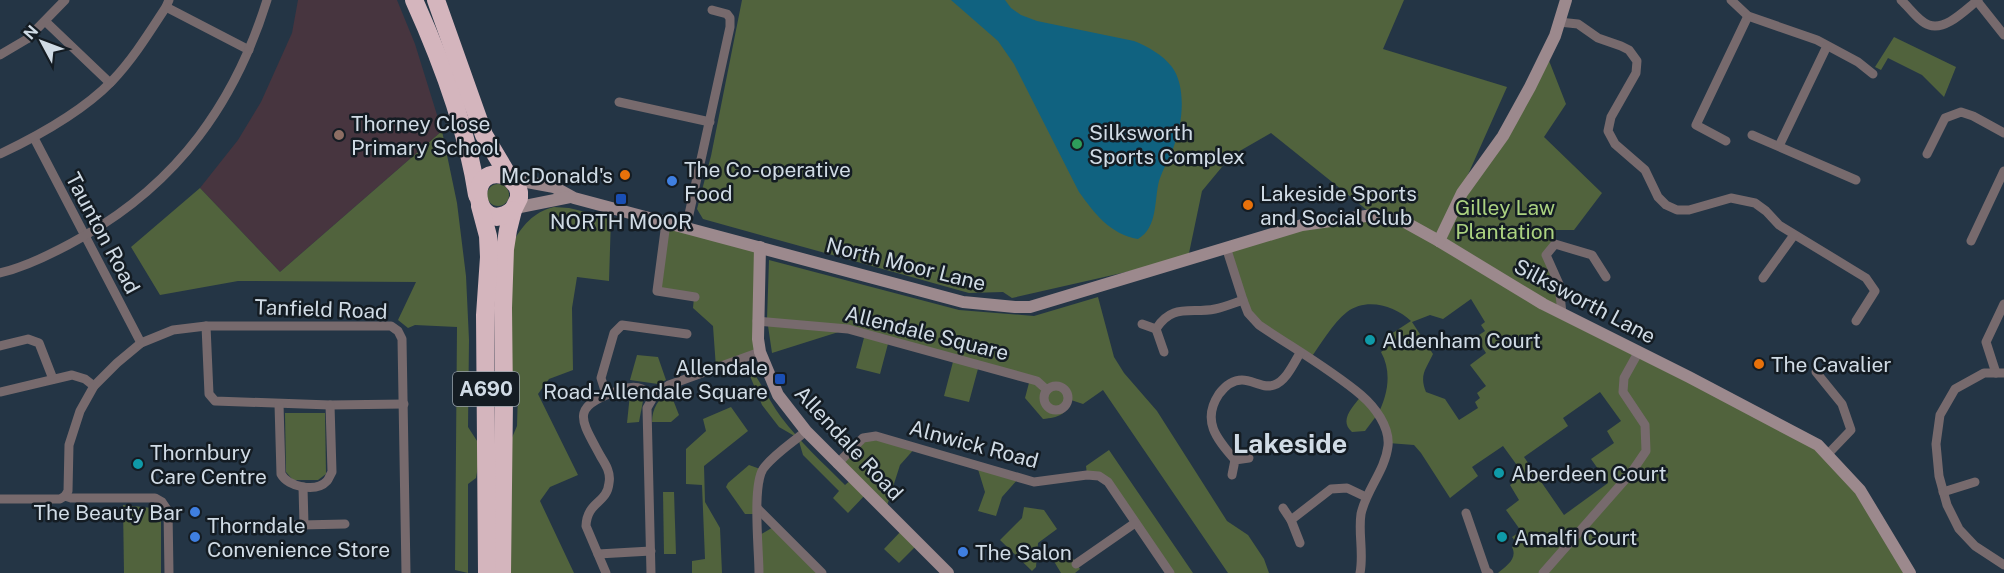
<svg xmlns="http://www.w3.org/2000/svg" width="2004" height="573" font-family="'Public Sans',sans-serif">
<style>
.education{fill:#47353f}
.green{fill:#51633d;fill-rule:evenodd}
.water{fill:#106280}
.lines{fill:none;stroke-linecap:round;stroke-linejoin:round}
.street{stroke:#776a6d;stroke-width:9}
.secondary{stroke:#9c898d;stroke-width:12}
.highway{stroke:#d4b5bd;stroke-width:18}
.education-dot{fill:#8d6e63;stroke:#141c23;stroke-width:2}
.leisure-dot{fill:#2e9e5b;stroke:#141c23;stroke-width:2}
.food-dot{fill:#e8710a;stroke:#141c23;stroke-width:2}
.shop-dot{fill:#3f7fe0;stroke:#141c23;stroke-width:2}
.transit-dot{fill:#1a4fb4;stroke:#141c23;stroke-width:2}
.culture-dot{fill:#0f9aa8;stroke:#141c23;stroke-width:2}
.labels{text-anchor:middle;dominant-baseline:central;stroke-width:5;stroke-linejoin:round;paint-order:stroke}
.shield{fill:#141c23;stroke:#98a2ab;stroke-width:1.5}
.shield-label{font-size:20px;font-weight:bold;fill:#d0dbe5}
.poi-label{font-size:21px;fill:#d0dbe5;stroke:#141c23;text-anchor:start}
.park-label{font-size:21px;fill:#abd280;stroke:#141c23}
.street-label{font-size:21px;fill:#d0dbe5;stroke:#141c23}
.district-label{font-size:27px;font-weight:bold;fill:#d0dbe5;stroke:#141c23}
</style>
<rect width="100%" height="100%" fill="#243545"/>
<path class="education" d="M298 0H397L415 44 442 131 280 272 200 188 238 140 261 102 292 33Z"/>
<g class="green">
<path d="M742 0H1404L1383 49 1507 87 1450 215 1546 53 1566 104 1544 137 1602 193 1574 230H1553L1555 244 1546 255 1559 284 1562 314 1818 445 1860 490 1910 573H1498C1506 566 1518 559 1512 547L1517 544 1512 537 1521 531 1506 510 1519 500 1510 485 1518 478 1513 472 1519 468 1503 446 1472 467 1478 476 1450 498 1421 453 1414 445 1388 443 1377 415 1365 431 1352 432C1338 420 1354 406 1361 396L1378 414C1388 394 1392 372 1381 352L1389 346 1385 338 1411 321C1395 306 1367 297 1347 312 1332 324 1321 344 1310 359L1248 313 1226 247 1372 214 1271 133 1231 156 1202 191 1188 258 1012 298 1003 292 969 293 703 219 697 209 711 156ZM1471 299 1485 322 1481 325 1485 331 1476 337 1486 353 1470 365 1486 386 1477 393 1480 398 1475 402 1478 408 1459 420 1445 399 1426 392C1419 375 1426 369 1433 354L1412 322 1430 315 1443 319ZM1600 392 1621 421 1607 431 1614 443 1591 459 1608 483 1564 515 1524 457 1568 426 1563 418Z"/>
<path d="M1894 37 1956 67 1944 97 1922 75 1888 58 1881 70 1875 67Z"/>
<path d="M442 131 457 203 466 276 469 340 468 427 479 444V460L476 478 468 484V573L455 570 457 327 415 325 408 328 398 320 416 282 238 281 160 295 131 247 200 188 280 272Z"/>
<circle cx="498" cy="195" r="11"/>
<path d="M554 207 569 208 611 218 609 281 577 277 572 308 573 370 549 379 538 394 578 475 550 487 540 501 574 573H506L508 447 517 426 518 392 509 374 512 244C522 226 533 212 554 207Z"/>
<path d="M666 223 760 247V352L743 359C759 377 767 398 781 417 800 442 823 463 845 485L852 479 837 464 863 438 916 447 900 465 885 512 866 494 848 513 833 498 839 491 803 455 798 438 779 427 762 405 743 359 716 368 713 326 693 308 694 297 657 291Z"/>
<path d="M769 260 959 310 1034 316 1098 297 1114 357 1124 373 1157 411 1227 521 1248 535 1264 559 1269 573H1228L1103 390 1083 404 1071 400C1065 416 1059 417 1043 419L1025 398 1030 379 979 365 969 402 944 396 954 358 889 340 880 374 856 368 865 334 848 329 772 353 767 319Z"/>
<path d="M637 355 658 357 666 380 658 384 630 380Z"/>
<path d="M670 392 679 415 671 422H652C652 409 658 398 670 392Z"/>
<path d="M635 393 641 396 643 401 639 422 627 423 630 394Z"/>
<path d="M731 407 748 431 704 466 705 502 720 528 722 573H692V561L705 559 702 485 686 484V449L706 431 703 419Z"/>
<path d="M285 413H325L326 474 318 480H293L286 472Z"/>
<path d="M1109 450 1193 573H1170L1108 482 1087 475 1086 466Z"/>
<path d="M749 465 763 470 758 514H745L726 487 728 483Z"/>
<path d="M977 466 1019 478 1002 497 996 516 978 511 985 492Z"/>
<path d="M663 492H674L676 554H664Z"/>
<path d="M123 505 152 508 161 519V573H124Z"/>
<path d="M1024 507 1044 510 1057 529 1038 543 1036 567 1032 571 1000 540 1022 518Z"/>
<path d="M775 526 822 573H759L758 536Z"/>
<path d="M903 529 918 544 899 563 884 549Z"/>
<path d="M1066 548 1080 569 1075 573H1061L1052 558Z"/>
</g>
<path class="water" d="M951 0H1005L1011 8 1021 15 1037 21 1134 41C1147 46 1163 55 1172 67 1186 86 1183 121 1175 143 1171 156 1163 168 1159 181 1154 201 1158 227 1138 239 1110 234 1095 214 1079 192L1014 64 998 41Z"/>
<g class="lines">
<g class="street">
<path d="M1731 0 1748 16 1817 40 1858 62 1873 74"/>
<path d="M1901 0C1909 7 1919 22 1929 25 1946 31 1966 9 1978 0"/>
<path d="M1977 1 2004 35"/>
<path d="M166 7 249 50"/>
<path d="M45 21 110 83"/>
<path d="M1559 22 1578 24 1598 38 1621 46 1629 50 1637 61 1636 73 1611 117 1608 131 1615 144 1645 170 1658 197 1666 205 1677 210H1689L1731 198 1755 203 1766 211 1779 225 1866 278 1875 291 1856 321"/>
<path d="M0 55 27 39 65 0"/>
<path d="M619 102 710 122"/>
<path d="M1752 135 1856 180"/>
<path d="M34 138 141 343"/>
<path d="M1726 141 1696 125 1748 16"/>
<path d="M1779 146 1827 46"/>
<path d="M0 154C38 136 82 112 112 81 133 59 149 33 166 7L169 0"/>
<path d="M1927 154 1945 118 1961 112 1973 116 2004 133"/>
<path d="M666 223 657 291 695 297"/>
<path d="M686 228 730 27V18L727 14 712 10"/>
<path d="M1971 241 2004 171"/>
<path d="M1226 247 1243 300 1248 313 1259 325C1293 348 1330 369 1361 395 1375 407 1390 427 1388 446 1385 471 1366 490 1361 514 1358 533 1364 553 1360 573"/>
<path d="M0 273C29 266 58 251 84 236 178 182 235 103 267 0"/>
<path d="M1763 278 1794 235"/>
<path d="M1562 314 1559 284 1546 255 1555 244 1592 255 1606 277"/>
<path d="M757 321 848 329 1037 381 1047 390"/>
<path d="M1142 324 1156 329"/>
<path d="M206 326 209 394 215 401 330 405 404 404"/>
<path d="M0 346 28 339 39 343 53 379"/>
<path d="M1164 352 1156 329C1172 303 1191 314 1215 309 1225 307 1234 303 1243 300"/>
<path d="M1816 372 1842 404 1851 430 1827 455"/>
<path d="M1996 373 1986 342 2004 304"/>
<path d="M2004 373H1984L1955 389 1940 415 1936 444 1939 476 1947 505 1959 529 1975 546 2004 565"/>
<circle cx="1056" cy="398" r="12"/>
<path d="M0 392 72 375 85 379 94 386"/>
<path d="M606 394 601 378 614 333 622 325 687 334"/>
<path d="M279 404 281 474C288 487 316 493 327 481 329 479 330 475 332 472L330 405"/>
<path d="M1235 460C1217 439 1201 421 1219 394 1225 386 1232 380 1242 380 1253 380 1263 389 1274 385 1286 381 1294 363 1300 353"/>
<path d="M837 464 863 438 876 436 1034 482 1087 475 1099 476 1108 482 1170 573"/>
<path d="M1232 475 1235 460 1249 458"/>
<path d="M303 487 304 525"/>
<path d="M1943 492 1975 482"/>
<path d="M65 496 68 491 69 445 80 411 94 386 117 363 141 343 173 330 206 326H391L398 331 402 339 406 573"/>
<path d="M0 499H60L65 496 71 498H155L162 502 168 511 169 573"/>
<path d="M1283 508 1291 520"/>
<path d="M758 509 822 573"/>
<path d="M1466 513 1486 571 1489 573"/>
<path d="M257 526 345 524"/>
<path d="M1300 543 1291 520 1331 489 1347 488 1366 497"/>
<path d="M598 554 651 551"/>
<path d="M1076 564 1135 523"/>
<path d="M606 573 586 526C587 501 607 504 609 483 611 473 606 465 601 457 580 418 569 407 620 390 634 385 642 387 654 396"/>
<path d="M651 573 647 408 654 396 669 385 760 352"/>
<path d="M759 573C759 550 752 487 763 469 773 455 792 443 806 431"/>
<path d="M1543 573 1631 473 1646 451 1645 425 1623 392 1624 378 1639 351"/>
</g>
<g class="secondary">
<path d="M511 179 554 187 574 198 963 302 1015 307H1030L1302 225 1373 215 1403 221 1439 241 1543 304 1689 377 1818 445 1860 490 1910 573"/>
<path d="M515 208 570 197"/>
<path d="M1439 241 1462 193 1503 136 1530 87 1555 36 1566 0"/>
<path d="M760 247 758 339 760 352 778 395 806 431 948 573"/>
</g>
<g class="highway">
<path d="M414 0C442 62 467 128 477 195"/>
<path d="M436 0 484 135 509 177 517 186 519 192V198L513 210 508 230 505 249 503 308 504 400 502 573"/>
<path d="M509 177C462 159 474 240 513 210"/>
<path d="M480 206 488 236 489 257 485 315 487 573"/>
</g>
</g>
<circle class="education-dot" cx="339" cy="135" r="6"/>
<circle class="leisure-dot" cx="1077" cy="144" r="6"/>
<g class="food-dot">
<circle cx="625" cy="175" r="6"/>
<circle cx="1248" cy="205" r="6"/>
<circle cx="1759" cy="364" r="6"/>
</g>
<g class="shop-dot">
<circle cx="672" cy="181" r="6"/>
<circle cx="195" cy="512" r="6"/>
<circle cx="195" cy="537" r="6"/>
<circle cx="963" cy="552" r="6"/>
</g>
<g class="transit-dot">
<rect x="615" y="193" width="12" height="12" rx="3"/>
<rect x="774" y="373" width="12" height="12" rx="3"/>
</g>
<g class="culture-dot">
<circle cx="1370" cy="340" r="6"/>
<circle cx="138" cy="464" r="6"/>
<circle cx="1499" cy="473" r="6"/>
<circle cx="1502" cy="537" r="6"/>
</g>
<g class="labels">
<rect class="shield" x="453" y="372" width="66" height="34" rx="4.5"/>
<g class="shield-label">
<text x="486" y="389">A690</text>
</g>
<g class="poi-label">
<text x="351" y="123">Thorney Close<tspan x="351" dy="24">Primary School</tspan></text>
<text x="1089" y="132">Silksworth<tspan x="1089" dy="24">Sports Complex</tspan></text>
<text x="684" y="169">The Co-operative<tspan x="684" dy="24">Food</tspan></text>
<text x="613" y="175" text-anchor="end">McDonald's</text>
<text x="1260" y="193">Lakeside Sports<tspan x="1260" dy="24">and Social Club</tspan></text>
<text x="621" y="221" text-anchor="middle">NORTH MOOR</text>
<text x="1382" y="340">Aldenham Court</text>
<text x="1771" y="364">The Cavalier</text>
<text x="768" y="367" text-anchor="end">Allendale<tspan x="768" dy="24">Road-Allendale Square</tspan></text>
<text x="150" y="452">Thornbury<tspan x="150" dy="24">Care Centre</tspan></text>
<text x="1511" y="473">Aberdeen Court</text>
<text x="183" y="512" text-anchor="end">The Beauty Bar</text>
<text x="207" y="525">Thorndale<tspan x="207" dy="24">Convenience Store</tspan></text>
<text x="1514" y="537">Amalfi Court</text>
<text x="975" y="552">The Salon</text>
</g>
<g class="park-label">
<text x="1505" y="207">Gilley Law<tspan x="1505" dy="24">Plantation</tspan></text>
</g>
<g class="street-label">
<text transform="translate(103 233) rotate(62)">Taunton Road</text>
<text transform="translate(906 264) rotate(14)">North Moor Lane</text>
<text transform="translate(1585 301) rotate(28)">Silksworth Lane</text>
<text transform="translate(321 309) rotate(2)">Tanfield Road</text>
<text transform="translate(927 333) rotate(14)">Allendale Square</text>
<text transform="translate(849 443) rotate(47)">Allendale Road</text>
<text transform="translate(974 444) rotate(15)">Alnwick Road</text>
</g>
<g class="district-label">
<text x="1290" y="443">Lakeside</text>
</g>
</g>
<g transform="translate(42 42) rotate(311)" stroke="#141c23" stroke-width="4.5" paint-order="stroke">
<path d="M0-4.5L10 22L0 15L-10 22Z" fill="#d0dbe5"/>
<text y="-9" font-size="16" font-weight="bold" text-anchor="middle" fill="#d0dbe5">N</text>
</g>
</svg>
